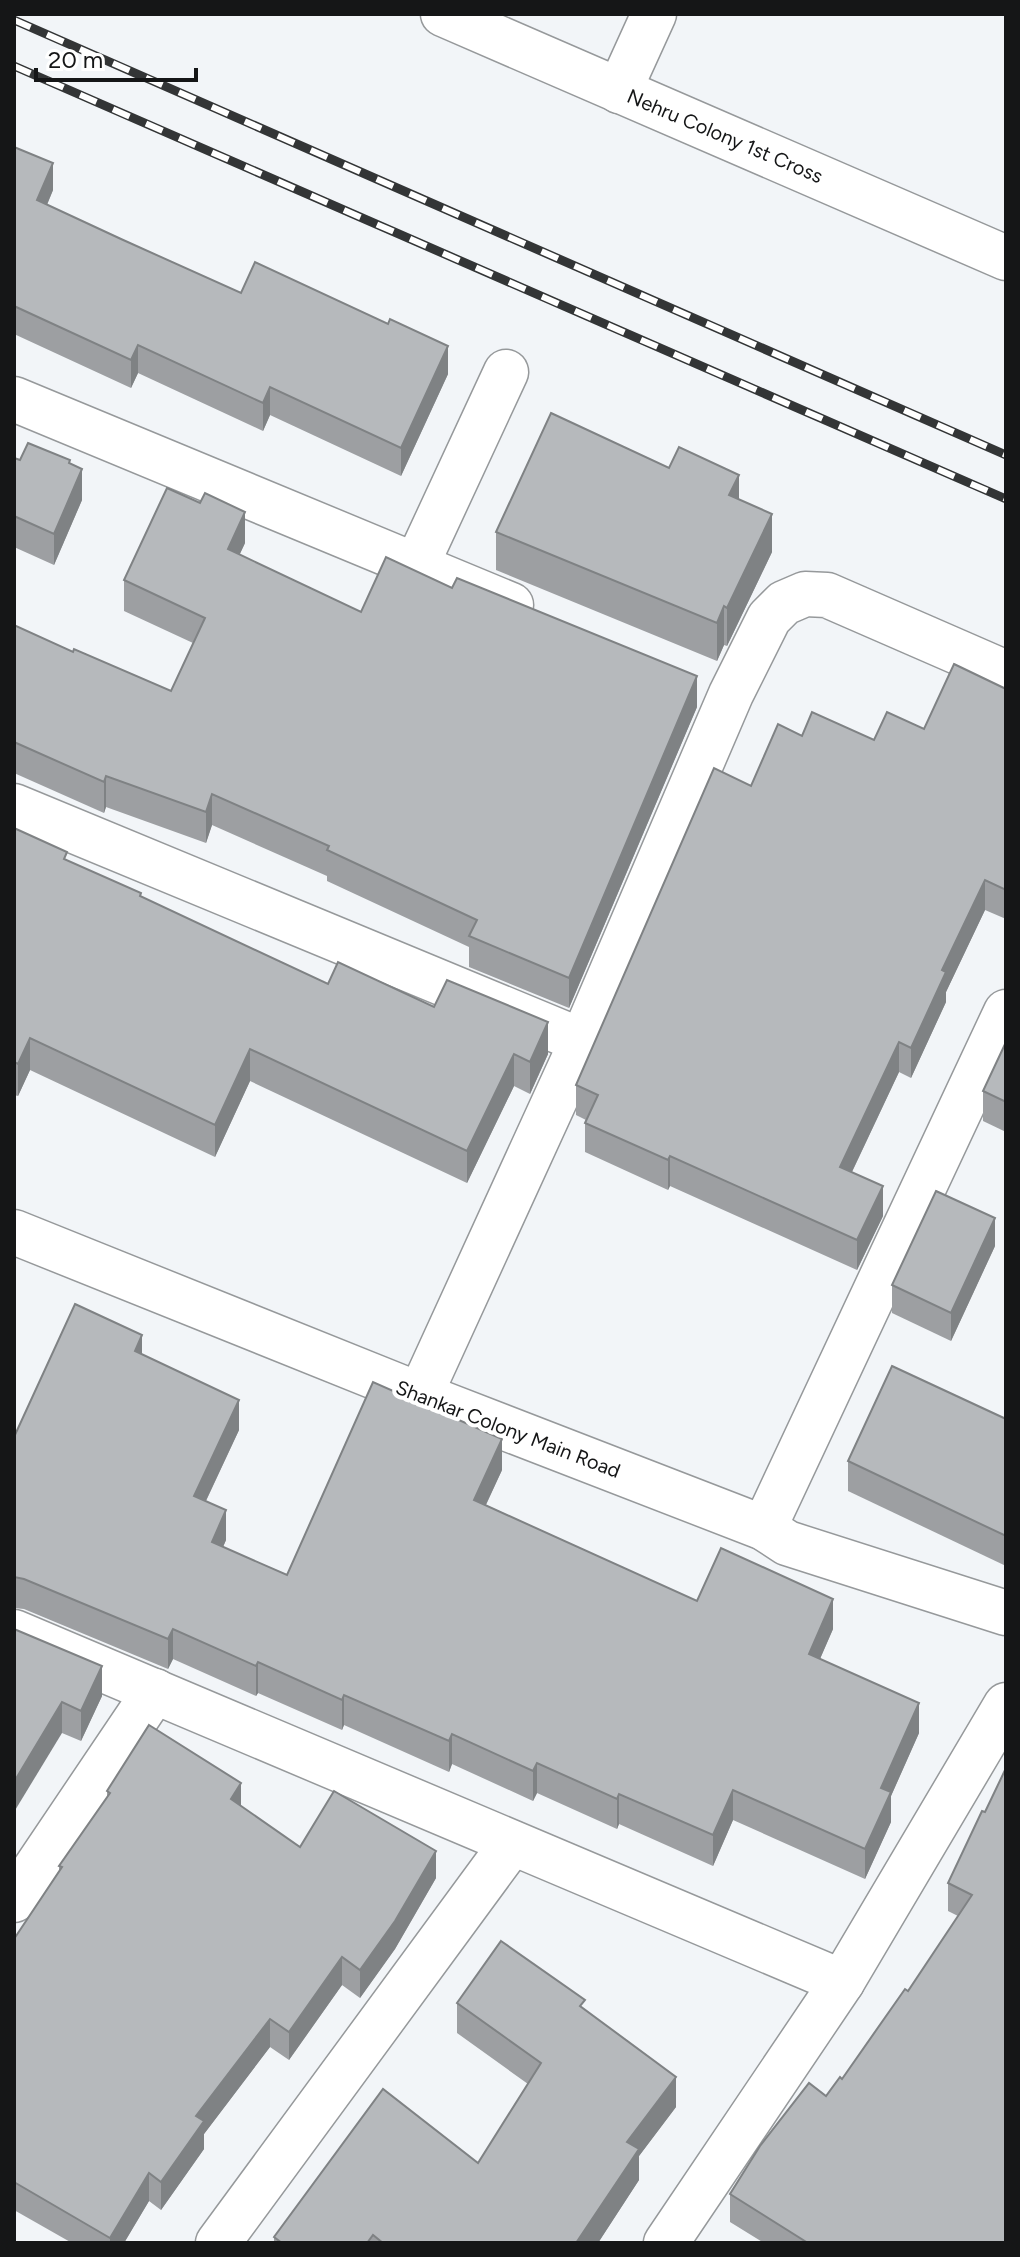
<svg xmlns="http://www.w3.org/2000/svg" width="1020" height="2257" font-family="Figtree,sans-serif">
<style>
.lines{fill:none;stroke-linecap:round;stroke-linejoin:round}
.minor-casing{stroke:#96999b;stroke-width:47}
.minor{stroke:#fff;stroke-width:44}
.rail-casing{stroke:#333536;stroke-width:9}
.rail{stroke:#fff;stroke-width:6;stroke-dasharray:18;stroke-linecap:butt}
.wall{fill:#9d9fa2}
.shaded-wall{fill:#7f8284}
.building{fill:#b6b9bc;stroke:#7f8284;stroke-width:2}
.labels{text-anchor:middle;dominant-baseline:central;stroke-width:8;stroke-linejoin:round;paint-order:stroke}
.street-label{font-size:20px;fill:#151617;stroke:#fff}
</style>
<rect width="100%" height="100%" fill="#f2f5f8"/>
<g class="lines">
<g class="minor-casing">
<g id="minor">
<path d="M443 14 1006 258"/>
<path d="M619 91 654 14"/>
<path d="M14 399 511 605"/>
<path d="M416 566 506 372"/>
<path d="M14 806 582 1041"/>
<path d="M14 1232 420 1395 764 1528 787 1543 1006 1613"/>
<path d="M420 1395 582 1041 731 694 769 618 784 603 805 594 827 595 1006 673"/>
<path d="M764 1528 1006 1012"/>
<path d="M14 1632 842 1982 666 2243"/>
<path d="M14 1900 155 1691"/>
<path d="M842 1982 1006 1705"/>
<path d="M218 2243 512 1843"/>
</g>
</g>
<use href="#minor" class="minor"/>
<g class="rail-casing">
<g id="rail">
<path d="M14 20 1006 455"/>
<path d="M14 66 1006 499"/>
</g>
</g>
<use href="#rail" class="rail"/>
</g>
<g class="wall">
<path d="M14 147 53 190 47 205 241 293 448 374 401 476 270 415 263 431 138 373 131 388 14 334Z"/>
<path d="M14 458 20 460 70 463 82 500 54 565 14 547Z"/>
<path d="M669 468 739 499 772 552 727 646 724 645 717 661 496 570V532Z"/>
<path d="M245 543 239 555 361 612 697 707 569 1008 469 967V947L327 881V876L212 825 206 843 106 807 104 813 14 773V625L73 652 171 691 193 643 124 611V580Z"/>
<path d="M1006 689V919L985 910 946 992V1002L911 1078 899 1072 852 1172 883 1216 857 1270 670 1186 668 1190 585 1152V1123L586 1120 576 1115V1085L751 786 802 736 874 740 924 729Z"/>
<path d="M14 828 67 861 141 897 328 984 434 1007 548 1054 530 1094 514 1086 467 1183 250 1081 215 1157 30 1070 18 1096 14 1095Z"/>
<path d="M1006 1042V1132L983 1121V1091Z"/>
<path d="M995 1246 951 1341 892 1313V1285Z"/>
<path d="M142 1354 239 1430 206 1501 226 1540 223 1547 287 1575 502 1470 486 1505 697 1601 833 1629 820 1659 919 1733 891 1796V1822L865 1879 733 1820 713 1866 619 1824 617 1829 537 1793 533 1801 452 1764 449 1772 344 1725 342 1730 258 1693 256 1696 173 1659 168 1669 24 1609 14 1608V1437Z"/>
<path d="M1006 1419V1566L848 1491V1461Z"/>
<path d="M14 1629 102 1696 81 1741 62 1733Z"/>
<path d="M107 1791 241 1806 300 1847 436 1878 395 1949 360 1998 342 1985 289 2060 270 2047 204 2134V2149L161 2210 149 2201 124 2243H72L14 2210V1939L59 1871V1866L107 1797Z"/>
<path d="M982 1811 1006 2243H764L730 2222V2194L842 2079 908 1991 958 1916 948 1911V1883Z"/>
<path d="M457 2003 585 2010 676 2107 639 2156V2180L598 2243H274V2237L478 2163 528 2084 457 2033Z"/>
</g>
<g class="shaded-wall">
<path d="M53 163V190L37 228V200Z"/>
<path d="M138 345V373L131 388V360Z"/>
<path d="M448 346V374L401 476V448Z"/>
<path d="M270 387V415L263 431V403Z"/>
<path d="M82 469V500L54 565V534Z"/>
<path d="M739 475V513L729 495Z"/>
<path d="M245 512V543L228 580V549Z"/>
<path d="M772 514V552L727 646V608Z"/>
<path d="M724 606V645L717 661V623Z"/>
<path d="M697 676V707L569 1008V978Z"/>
<path d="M106 776V807L104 813V782Z"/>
<path d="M212 794V825L206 843V812Z"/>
<path d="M985 880V910L946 992V1002L911 1078V1048L942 970Z"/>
<path d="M548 1022V1054L530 1094V1062Z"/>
<path d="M30 1038V1070L18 1096V1064Z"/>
<path d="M899 1042V1072L840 1197V1167Z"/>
<path d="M250 1049V1081L215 1157V1125Z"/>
<path d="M514 1054V1086L467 1183V1151Z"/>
<path d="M670 1156V1186L668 1190V1160Z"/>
<path d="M883 1186V1216L857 1270V1240Z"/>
<path d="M995 1218V1246L951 1341V1313Z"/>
<path d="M142 1335V1365L135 1351Z"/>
<path d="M239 1400V1430L194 1526V1496Z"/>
<path d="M502 1439V1470L474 1530V1500Z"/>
<path d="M226 1510V1540L212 1572V1542Z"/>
<path d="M833 1599V1629L809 1684V1654Z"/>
<path d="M173 1629V1659L168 1669V1639Z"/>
<path d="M258 1662V1693L256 1696V1666Z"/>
<path d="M102 1666V1696L81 1741V1711Z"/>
<path d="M344 1695V1725L342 1730V1700Z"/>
<path d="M62 1702V1733L14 1812V1782Z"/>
<path d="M919 1703V1733L891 1796V1822L865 1879V1849L881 1788Z"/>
<path d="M452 1734V1764L449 1772V1741Z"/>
<path d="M537 1763V1793L533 1801V1771Z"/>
<path d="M241 1783V1811L231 1799Z"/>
<path d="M733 1790V1820L713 1866V1835Z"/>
<path d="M619 1794V1824L617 1829V1799Z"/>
<path d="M436 1851V1878L395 1949 360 1998V1970Z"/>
<path d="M342 1957V1985L289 2060V2032Z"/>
<path d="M270 2019V2047L204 2134V2149L161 2210V2182L196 2116Z"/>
<path d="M676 2077V2107L639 2156V2180L598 2243H576L627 2142Z"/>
<path d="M149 2173V2201L124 2243H110V2238Z"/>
</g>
<g class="building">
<path d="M14 147 53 163 37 200 121 239 241 293 255 262 388 324 390 319 448 346 401 448 270 387 263 403 138 345 131 360 14 306Z"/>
<path d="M551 413 669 468 679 447 739 475 729 495 772 514 727 608 724 606 717 623 496 532Z"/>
<path d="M28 443 70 460 69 463 82 469 54 534 14 516V458L20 460Z"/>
<path d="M167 488 200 503 205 493 245 512 228 549 361 612 386 557 452 588 457 578 697 676 569 978 469 936 477 920 327 850 329 846 212 794 206 812 106 776 104 782 14 742V625L73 652 74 649 171 691 205 618 124 580Z"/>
<path d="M954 664 1006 689V890L985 880 942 970 946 972 911 1048 899 1042 840 1167 883 1186 857 1240 670 1156 668 1160 585 1123 598 1095 576 1085 714 768 751 786 778 724 802 736 812 712 874 740 887 712 924 729Z"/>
<path d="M14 828 67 852 64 859 141 893 140 896 328 984 338 962 434 1007 447 980 548 1022 530 1062 514 1054 467 1151 250 1049 215 1125 30 1038 18 1064 14 1062Z"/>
<path d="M1006 1042V1102L983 1091Z"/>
<path d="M936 1191 995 1218 951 1313 892 1285Z"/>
<path d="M75 1304 142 1335 135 1351 239 1400 194 1496 226 1510 212 1542 287 1575 373 1382 502 1439 474 1500 697 1601 721 1548 833 1599 809 1654 919 1703 881 1788 891 1792 865 1849 733 1790 713 1835 619 1794 617 1799 537 1763 533 1771 452 1734 449 1741 344 1695 342 1700 258 1662 256 1666 173 1629 168 1639 24 1579 14 1577V1437Z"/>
<path d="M892 1366 1006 1419V1536L848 1461Z"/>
<path d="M14 1629 102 1666 81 1711 62 1702 14 1782Z"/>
<path d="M149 1725 241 1783 231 1799 300 1847 334 1791 436 1851 395 1921 360 1970 342 1957 289 2032 270 2019 196 2116 204 2121 161 2182 149 2173 110 2238 14 2182V1939L62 1867 59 1866 110 1793 107 1791Z"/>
<path d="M1006 1768V2243H808L730 2194 760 2146 809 2083 826 2096 840 2077 842 2079 905 1989 908 1991 972 1895 948 1883 982 1811 985 1812Z"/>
<path d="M501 1941 585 2000 580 2006 676 2077 627 2142 639 2149 576 2243H383L373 2235 367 2243H282L274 2237 383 2089 478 2163 541 2063 457 2003Z"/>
</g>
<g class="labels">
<g class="street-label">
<text transform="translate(725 136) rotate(23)">Nehru Colony 1st Cross</text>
<text transform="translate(508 1429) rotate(21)">Shankar Colony Main Road</text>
</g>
</g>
<rect width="1020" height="2257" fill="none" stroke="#151617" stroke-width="32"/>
<path d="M36 68v12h160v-12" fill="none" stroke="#151617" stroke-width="4"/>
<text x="48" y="68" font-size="24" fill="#151617" stroke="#ffffff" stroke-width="6" paint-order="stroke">20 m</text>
</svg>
